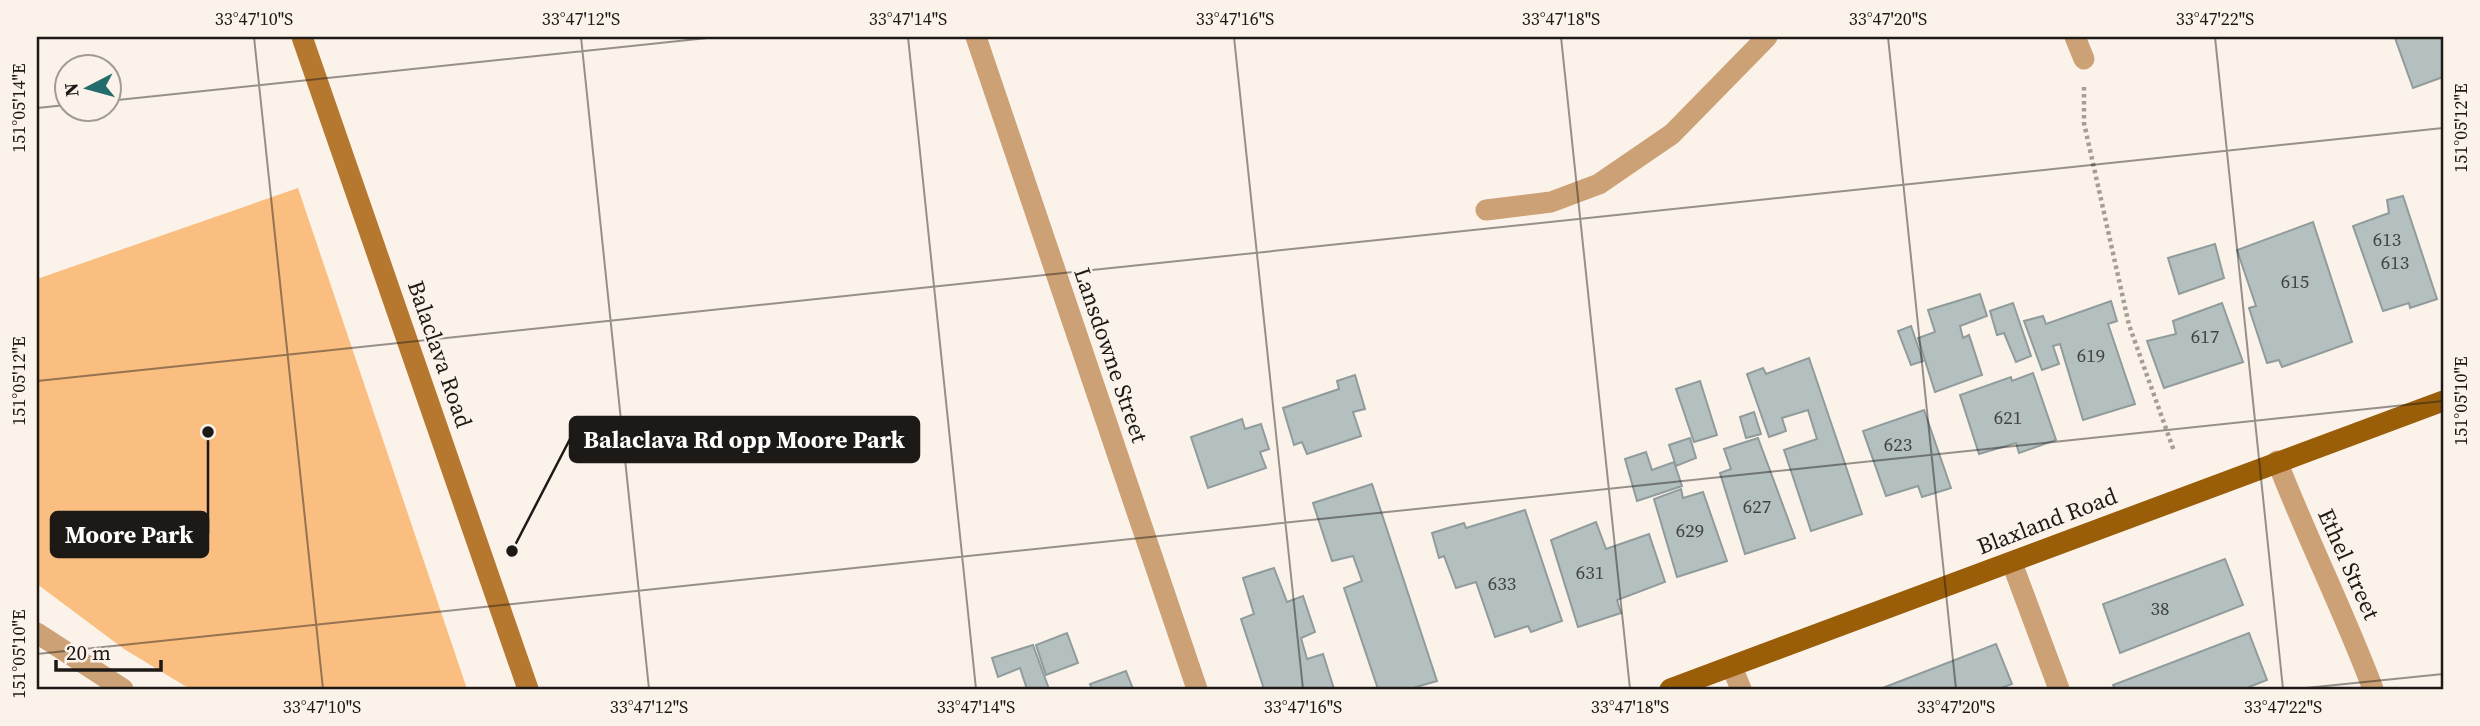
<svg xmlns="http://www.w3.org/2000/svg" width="2480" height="726" font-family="'Source Serif 4',serif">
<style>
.green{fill:#fabe81}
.building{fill:#b3c0bf;stroke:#909c9c;stroke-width:2}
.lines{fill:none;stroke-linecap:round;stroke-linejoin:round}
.path{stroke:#a59e98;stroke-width:4.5;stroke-dasharray:3.5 3.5;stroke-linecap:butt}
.service{stroke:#cca176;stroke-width:21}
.minor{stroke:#cca176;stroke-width:21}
.tertiary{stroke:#cca176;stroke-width:21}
.secondary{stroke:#b6782f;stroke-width:21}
.primary{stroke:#9a5e09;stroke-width:21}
.ticks{fill:none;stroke:#1c1916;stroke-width:2;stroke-opacity:0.45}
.labels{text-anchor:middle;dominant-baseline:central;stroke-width:5;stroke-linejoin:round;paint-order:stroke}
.number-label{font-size:19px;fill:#424340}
.street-label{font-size:23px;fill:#1c1916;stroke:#fbf2ea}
.leader{fill:none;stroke:#1c1916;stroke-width:2.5}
.callout-dot{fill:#1c1916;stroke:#fbf2ea;stroke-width:2.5}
.callout{fill:#1c1916;stroke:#1c1916;stroke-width:2.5}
.callout-label{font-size:24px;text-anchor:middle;font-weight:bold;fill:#fff}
.neatline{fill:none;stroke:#1c1916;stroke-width:2.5}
.ticks-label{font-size:18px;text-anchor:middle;fill:#1c1916}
</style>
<rect width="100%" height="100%" fill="#fbf2ea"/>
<path class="green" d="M298 188 467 689H190L124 649 37 584V279Z"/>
<g class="building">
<path d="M2399 37H2443V77L2413 88 2395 38Z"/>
<path d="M2403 196 2437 299 2410 308 2409 303 2383 311 2353 226 2389 213 2387 200Z"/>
<path d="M2313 222 2352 342 2282 367 2279 360 2267 363 2249 308 2256 306 2237 250Z"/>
<path d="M2215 244 2224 278 2179 294 2168 258Z"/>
<path d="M1980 294 1987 316 1960 326 1963 338 1969 335 1982 375 1935 392 1918 338 1935 332 1928 310Z"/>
<path d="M2111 301 2117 321 2108 324 2135 404 2083 420 2060 344 2053 346 2059 364 2042 370 2024 321 2043 316 2046 324Z"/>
<path d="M2013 303 2031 356 2016 362 2004 333 1997 335 1990 311Z"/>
<path d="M2222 303 2243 362 2164 388 2147 341 2176 334 2173 321Z"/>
<path d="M1911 326 1923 361 1911 365 1898 331Z"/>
<path d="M1809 358 1862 514 1811 531 1784 450 1817 439 1808 410 1782 418 1786 431 1769 437 1747 374 1763 368 1766 374Z"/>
<path d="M2033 373 2056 440 2019 453 2016 443 1979 454 1960 395 2011 377 2012 381Z"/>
<path d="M1355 375 1365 409 1353 412 1361 436 1307 454 1302 442 1294 445 1283 408 1339 389 1337 381Z"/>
<path d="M1700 381 1717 435 1694 442 1676 389Z"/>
<path d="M1924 410 1951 488 1922 497 1918 486 1886 496 1863 431Z"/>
<path d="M1754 412 1761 434 1746 438 1740 417Z"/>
<path d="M1242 419 1245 429 1261 424 1269 449 1260 452 1266 468 1208 488 1191 437Z"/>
<path d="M1690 438 1696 458 1676 466 1669 445Z"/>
<path d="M1758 438 1795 538 1745 554 1720 473 1731 469 1724 449Z"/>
<path d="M1646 452 1652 470 1674 462 1682 486 1637 501 1625 459Z"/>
<path d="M1372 484 1437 681 1409 689H1378L1344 588 1362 581 1353 556 1332 561 1313 503Z"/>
<path d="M1681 489 1683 498 1703 492 1727 561 1677 577 1654 499Z"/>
<path d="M1525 510 1562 621 1531 632 1528 626 1495 637 1476 582 1456 588 1444 556 1439 558 1432 533 1464 523 1466 528Z"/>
<path d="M1596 522 1606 549 1649 534 1665 582 1617 600 1621 613 1578 627 1551 540Z"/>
<path d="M2225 559 2243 605 2120 653 2103 604Z"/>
<path d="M1274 568 1287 602 1303 596 1315 632 1301 638 1307 659 1323 654 1334 689H1264L1241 619 1254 614 1243 578Z"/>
<path d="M1067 633 1078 663 1046 675 1036 645Z"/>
<path d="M2249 633 2267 680 2244 689H2115L2113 685Z"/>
<path d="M1996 644 2012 684 1998 689H1880Z"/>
<path d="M1033 645 1049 689H1027L1020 668 998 677 992 658Z"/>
<path d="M1126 671 1133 689H1092L1090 684Z"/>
</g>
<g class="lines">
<path class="path" d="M2084 87V123L2129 325 2174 451"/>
<path class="service" d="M2012 563 2059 689"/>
<g class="minor">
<path d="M976 37 1197 689"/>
<path d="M2075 37 2084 59"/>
<path d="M1486 210 1551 202 1599 184 1672 134 1767 37"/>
<path d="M2277 461C2307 538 2344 612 2373 689"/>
</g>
<g class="tertiary">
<path d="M37 633 123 689"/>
<path d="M1732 667 1741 689"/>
</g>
<path class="secondary" d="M302 37 528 689"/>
<path class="primary" d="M1670 689 2443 401"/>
</g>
<path class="ticks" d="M254 37 323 689M581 37 649 689M908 37 976 689M1234 37 1303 689M1561 37 1630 689M1888 37 1956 689M2215 37 2283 689M108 101 717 37M37 108 66 105M37 381 2443 128M37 654 2443 401M2296 689 2443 674"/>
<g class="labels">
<g class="number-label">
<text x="2387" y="239">613</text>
<text x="2395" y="262">613</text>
<text x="2295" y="281">615</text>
<text x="2205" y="336">617</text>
<text x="2091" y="355">619</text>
<text x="2008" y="417">621</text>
<text x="1898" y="444">623</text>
<text x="1757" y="506">627</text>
<text x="1690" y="530">629</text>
<text x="1590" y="572">631</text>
<text x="1502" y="583">633</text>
<text x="2160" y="608">38</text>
</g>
<g class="street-label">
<text transform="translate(440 354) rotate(71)">Balaclava Road</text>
<text transform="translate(1111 355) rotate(71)">Lansdowne Street</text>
<text transform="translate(2047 521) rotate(-21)">Blaxland Road</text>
<text transform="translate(2349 564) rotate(66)">Ethel Street</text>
</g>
</g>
<path class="leader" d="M512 551L570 439M208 432L208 534"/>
<g class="callout-dot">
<circle cx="512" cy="551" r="7"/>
<circle cx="208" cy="432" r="7"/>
</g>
<g class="callout">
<rect x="570" y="417" width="349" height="45" rx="7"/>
<rect x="51" y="512" width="157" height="45" rx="7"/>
</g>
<g class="callout-label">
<text x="744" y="448">Balaclava Rd opp Moore Park</text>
<text x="129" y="543">Moore Park</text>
</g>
<rect width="2480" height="726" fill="none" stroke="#fbf2ea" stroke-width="77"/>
<g transform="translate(88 88) rotate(264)"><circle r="33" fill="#fbf2ea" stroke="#a29b95" stroke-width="2"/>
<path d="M0-5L12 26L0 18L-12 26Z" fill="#226d6c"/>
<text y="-10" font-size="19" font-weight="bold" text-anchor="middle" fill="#1c1916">N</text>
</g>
<path d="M56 660v10h105v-10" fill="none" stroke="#1c1916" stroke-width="3.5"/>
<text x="66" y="660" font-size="21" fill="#1c1916" stroke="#fbf2ea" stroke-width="5" paint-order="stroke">20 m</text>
<rect x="38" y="38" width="2404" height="650" class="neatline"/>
<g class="ticks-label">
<text x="254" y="25">33°47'10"S</text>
<text x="581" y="25">33°47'12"S</text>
<text x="908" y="25">33°47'14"S</text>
<text x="1235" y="25">33°47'16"S</text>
<text x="1561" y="25">33°47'18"S</text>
<text x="1888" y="25">33°47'20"S</text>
<text x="2215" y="25">33°47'22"S</text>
<text transform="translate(19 108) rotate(-90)" y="6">151°05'14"E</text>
<text transform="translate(2461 128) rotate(-90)" y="6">151°05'12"E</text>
<text transform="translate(19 381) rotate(-90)" y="6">151°05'12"E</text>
<text transform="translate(2461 401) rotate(-90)" y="6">151°05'10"E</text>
<text transform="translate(19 654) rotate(-90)" y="6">151°05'10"E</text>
<text x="322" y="713">33°47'10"S</text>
<text x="649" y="713">33°47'12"S</text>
<text x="976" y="713">33°47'14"S</text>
<text x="1303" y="713">33°47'16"S</text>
<text x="1630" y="713">33°47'18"S</text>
<text x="1956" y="713">33°47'20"S</text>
<text x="2283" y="713">33°47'22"S</text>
</g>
</svg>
